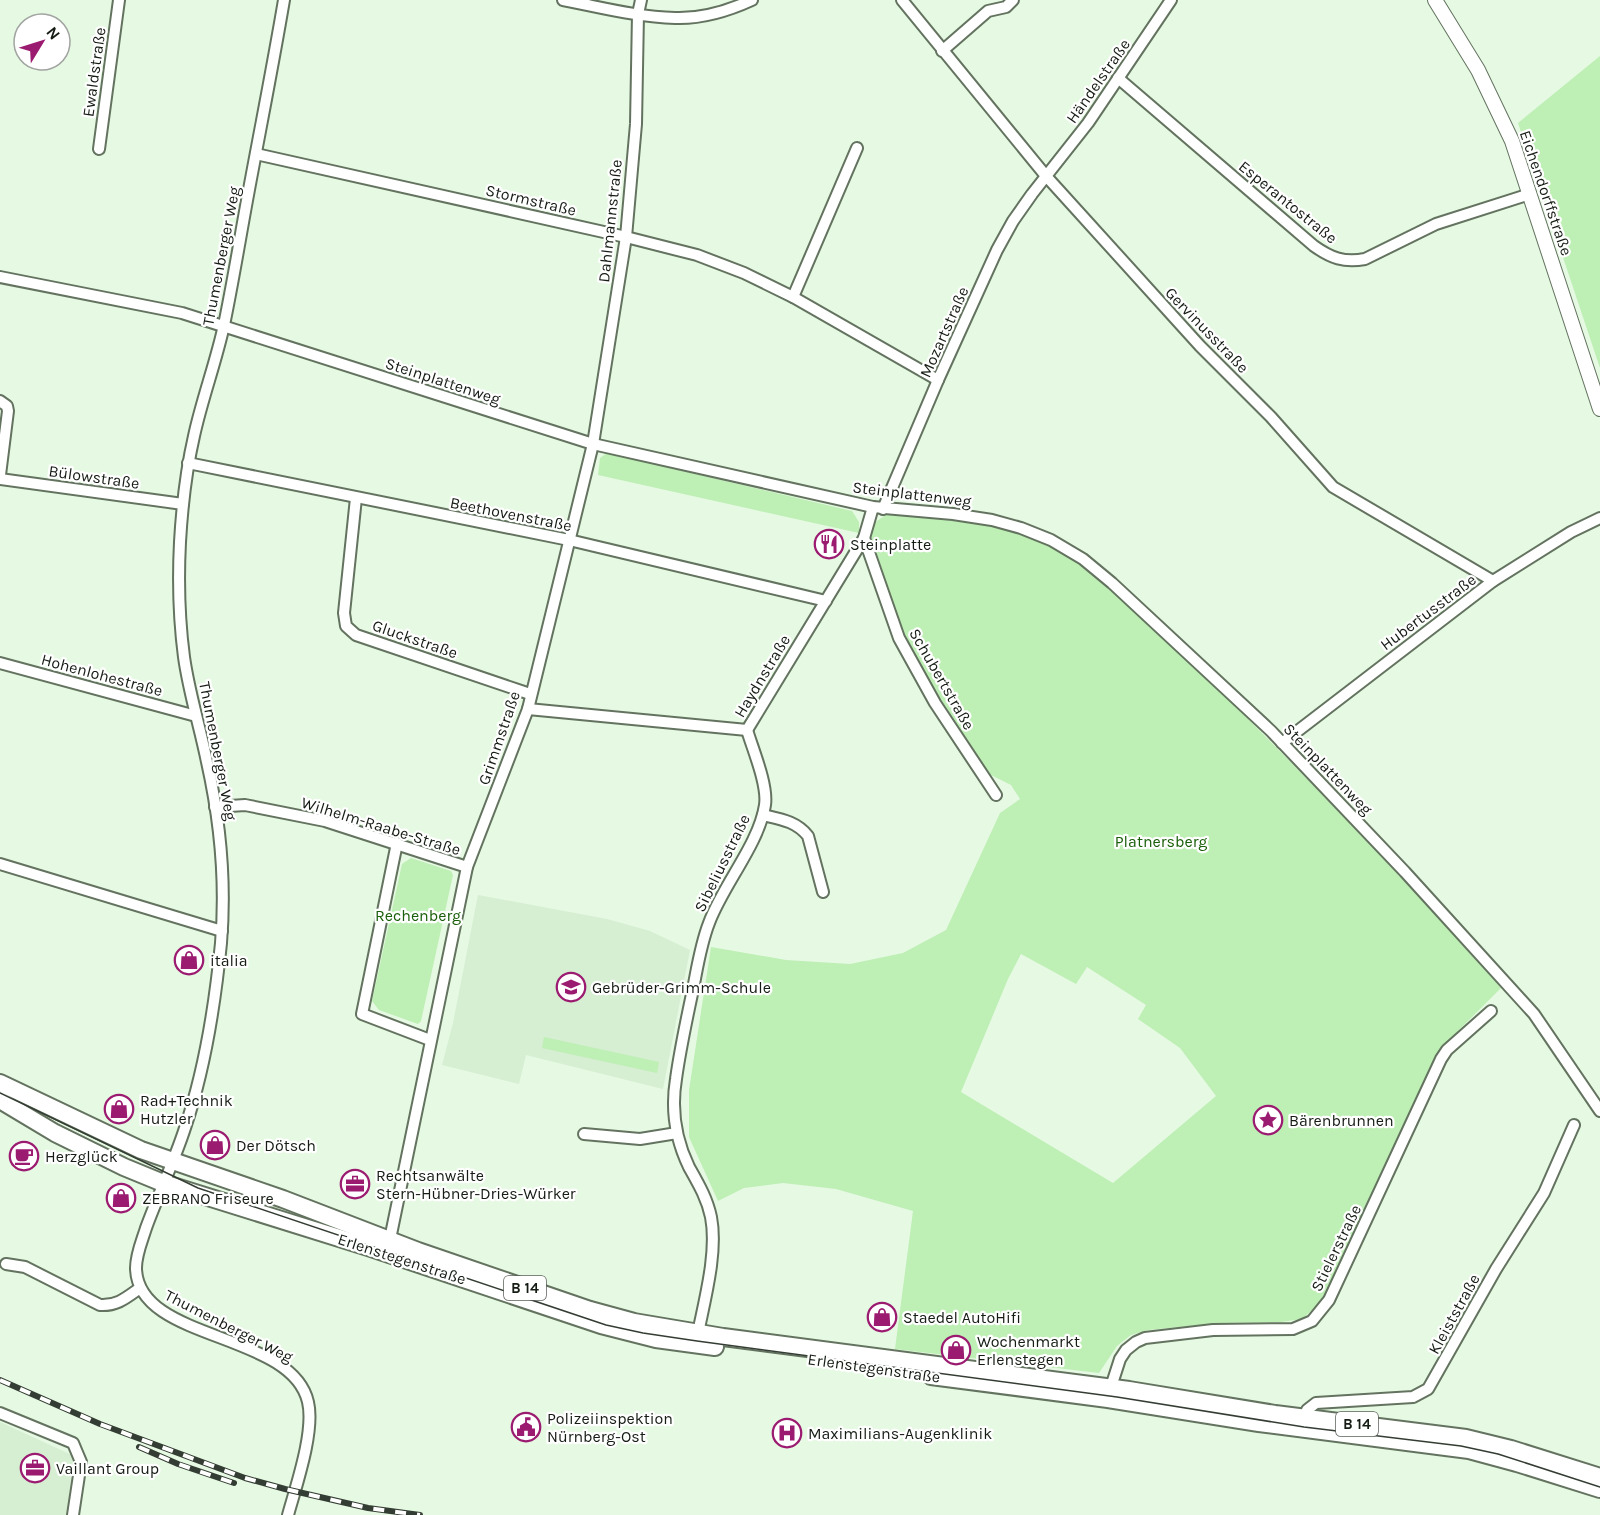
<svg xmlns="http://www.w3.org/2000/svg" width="1600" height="1515" font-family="Karla,sans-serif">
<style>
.built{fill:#d6eed2}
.green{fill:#beefb5;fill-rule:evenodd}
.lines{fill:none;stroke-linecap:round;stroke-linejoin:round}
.minor-casing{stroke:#63735f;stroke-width:14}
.tertiary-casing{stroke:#63735f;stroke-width:16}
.primary-casing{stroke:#63735f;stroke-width:20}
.minor{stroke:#fff;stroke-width:10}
.tertiary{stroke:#fff;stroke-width:14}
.primary{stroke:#fff;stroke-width:16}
.tram{stroke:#343d33;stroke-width:1.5}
.rail-casing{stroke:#343d33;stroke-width:6}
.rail{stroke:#fff;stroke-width:4;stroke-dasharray:11;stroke-linecap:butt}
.labels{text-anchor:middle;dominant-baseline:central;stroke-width:4.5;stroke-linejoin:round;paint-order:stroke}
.shield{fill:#fff;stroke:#5b605a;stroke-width:1.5}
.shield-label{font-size:15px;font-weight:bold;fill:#151c14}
.street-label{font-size:16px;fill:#151c14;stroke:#fff}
.poi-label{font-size:16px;fill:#151c14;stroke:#fff;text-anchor:start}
.park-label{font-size:16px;fill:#195e08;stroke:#fff}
</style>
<rect width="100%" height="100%" fill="#e6f9e3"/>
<g class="built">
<path d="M478 895 607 919 650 931 690 950 663 1089 526 1055 519 1084 442 1065 453 1023Z"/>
<path d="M0 1422 74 1456 67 1515H0Z"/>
</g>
<g class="green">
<path d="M1600 56V368L1518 123Z"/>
<path d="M607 453 852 511 859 522V533L598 475 600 458Z"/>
<path d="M887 514C937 517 987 517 1034 537 1071 554 1099 578 1129 605 1164 636 1198 669 1231 702 1324 795 1414 889 1501 988L1446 1043 1437 1056 1328 1288 1318 1305 1302 1319 1281 1322 1220 1323 1148 1330 1131 1335 1117 1346 1099 1373 895 1349 913 1211 836 1189 783 1183 744 1188 718 1201 689 1137V1090L711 947 786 960 850 964 903 953 946 930 1000 813 1020 799 1011 785 989 774 925 675 904 636 871 537 874 523ZM1021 954 1076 984 1087 967 1146 1005 1138 1019 1180 1048 1216 1096 1113 1183 961 1092 1008 979Z"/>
<path d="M411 858 451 871 453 875 421 1021 418 1024 379 1010 372 1001 402 864Z"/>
<path d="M544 1037 659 1062 657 1073 542 1048Z"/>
</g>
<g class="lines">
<g class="minor-casing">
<g id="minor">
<path d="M284 0C273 65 260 130 248 195 240 238 233 282 224 325 216 362 202 399 194 436 186 471 182 507 180 542 178 581 179 619 184 657 189 693 200 727 207 762 220 820 226 883 221 943 215 1005 205 1069 185 1128 174 1162 158 1195 146 1228 142 1241 136 1254 136 1268 137 1342 292 1331 308 1402 315 1431 296 1486 288 1515"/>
<path d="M563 0C600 7 637 17 675 18 701 19 728 11 752 0"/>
<path d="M902 0 1046 176 1200 346 1271 417 1333 487 1493 581"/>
<path d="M942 51 988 11 1006 7 1013 0"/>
<path d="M1118 78 1314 246C1331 258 1344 263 1365 259L1436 224 1530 194"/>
<path d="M99 149 119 0"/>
<path d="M256 154 626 237 697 255 744 273 793 297 938 380"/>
<path d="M0 277 182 313 593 444 873 507 953 514 992 520 1021 528 1051 540 1083 559 1112 583 1271 731 1405 872 1534 1014 1600 1111"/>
<path d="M793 297 857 148"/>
<path d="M0 401 7 406 8 411 0 475"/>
<path d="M188 463 569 540 826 601"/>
<path d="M0 479 183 504"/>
<path d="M356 498 344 613 346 626 356 635 530 694"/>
<path d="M883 509 938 380 997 250 1013 221 1032 194 1088 123 1171 0"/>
<path d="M864 538 899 638 935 703 996 795"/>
<path d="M0 663 196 716"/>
<path d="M528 709 747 730 864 538 873 507"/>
<path d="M1282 743 1493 581 1571 532 1600 518"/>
<path d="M215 807 245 805 325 821 467 867"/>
<path d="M763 815C780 819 796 821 808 836L823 892"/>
<path d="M397 843 362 1014 430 1040"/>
<path d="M0 864 222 931"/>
<path d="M584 1134 640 1139 677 1133"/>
<path d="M389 1244 467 867 528 709 593 444 626 237 636 124 638 14 641 0"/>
<path d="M6 1264 25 1267 100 1305C117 1306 126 1298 140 1288"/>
<path d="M697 1338C704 1302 718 1253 711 1217 707 1198 698 1183 689 1167 676 1140 671 1109 676 1079 680 1050 686 1022 692 994 697 970 700 946 709 923 723 885 759 844 765 805 768 785 753 750 747 730"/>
<path d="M1109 1393 1120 1359 1126 1350 1136 1342 1145 1338 1213 1330 1293 1329 1312 1321 1329 1300 1441 1059 1447 1050 1491 1011"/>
<path d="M0 1413 73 1443 81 1462 73 1515"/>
<path d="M1304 1422 1307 1410 1316 1403 1413 1397 1428 1389 1496 1269 1544 1193 1574 1125"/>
</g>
</g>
<g class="tertiary-casing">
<path id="tertiary" d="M1435 0 1478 70 1512 141 1600 409"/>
</g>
<g class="primary-casing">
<g id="primary">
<path d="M0 1083 141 1150 283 1199 418 1251 590 1310 634 1322 723 1337 1129 1390 1275 1414 1466 1438 1511 1449 1600 1477"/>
<path d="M0 1100 55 1133 124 1167 163 1183 368 1247 601 1325 656 1339 715 1347"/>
<path d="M931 1376 1108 1399 1259 1423 1469 1450 1517 1463 1600 1489"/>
</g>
</g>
<use href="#minor" class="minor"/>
<use href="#tertiary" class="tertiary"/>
<use href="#primary" class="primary"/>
<path class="tram" d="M0 1093 198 1188 606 1325 643 1333 697 1341 1117 1397 1304 1427 1461 1446 1498 1454 1600 1487"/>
<g class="rail-casing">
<g id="rail">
<path d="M0 1380 100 1424 245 1478 285 1489 368 1508 420 1515"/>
<path d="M139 1447 178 1464 234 1483"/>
</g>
</g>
<use href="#rail" class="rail"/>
</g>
<defs>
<g id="restaurant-ring" transform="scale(1.5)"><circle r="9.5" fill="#fff" stroke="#9b1b70" stroke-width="1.5"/><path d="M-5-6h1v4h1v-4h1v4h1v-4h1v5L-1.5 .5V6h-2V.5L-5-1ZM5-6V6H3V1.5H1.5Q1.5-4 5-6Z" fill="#9b1b70"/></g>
<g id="shop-ring" transform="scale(1.5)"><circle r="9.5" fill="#fff" stroke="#9b1b70" stroke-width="1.5"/><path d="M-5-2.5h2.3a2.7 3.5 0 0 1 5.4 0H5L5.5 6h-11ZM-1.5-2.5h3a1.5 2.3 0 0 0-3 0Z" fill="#9b1b70"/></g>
<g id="school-ring" transform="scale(1.5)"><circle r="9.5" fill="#fff" stroke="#9b1b70" stroke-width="1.5"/><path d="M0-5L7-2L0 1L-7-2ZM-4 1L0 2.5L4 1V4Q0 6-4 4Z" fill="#9b1b70"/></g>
<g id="sight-ring" transform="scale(1.5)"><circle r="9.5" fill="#fff" stroke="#9b1b70" stroke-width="1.5"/><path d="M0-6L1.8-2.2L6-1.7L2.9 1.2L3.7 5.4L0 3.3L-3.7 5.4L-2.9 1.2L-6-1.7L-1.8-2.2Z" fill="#9b1b70"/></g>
<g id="cafe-ring" transform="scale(1.5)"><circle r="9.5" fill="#fff" stroke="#9b1b70" stroke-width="1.5"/><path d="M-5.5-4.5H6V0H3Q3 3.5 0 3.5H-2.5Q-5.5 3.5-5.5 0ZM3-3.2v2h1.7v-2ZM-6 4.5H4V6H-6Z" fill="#9b1b70"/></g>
<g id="office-ring" transform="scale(1.5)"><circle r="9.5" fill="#fff" stroke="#9b1b70" stroke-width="1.5"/><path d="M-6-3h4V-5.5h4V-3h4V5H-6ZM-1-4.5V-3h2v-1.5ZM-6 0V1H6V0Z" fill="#9b1b70"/></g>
<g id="civic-ring" transform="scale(1.5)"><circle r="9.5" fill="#fff" stroke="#9b1b70" stroke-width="1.5"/><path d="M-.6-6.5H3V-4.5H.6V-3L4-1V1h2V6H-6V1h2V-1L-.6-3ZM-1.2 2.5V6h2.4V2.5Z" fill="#9b1b70"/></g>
<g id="hospital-ring" transform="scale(1.5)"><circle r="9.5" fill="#fff" stroke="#9b1b70" stroke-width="1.5"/><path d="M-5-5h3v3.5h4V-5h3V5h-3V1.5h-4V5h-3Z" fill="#9b1b70"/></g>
</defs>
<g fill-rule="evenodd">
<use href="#restaurant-ring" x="829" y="544"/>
<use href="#shop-ring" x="189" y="960"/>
<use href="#school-ring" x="571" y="987"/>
<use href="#shop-ring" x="119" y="1109"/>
<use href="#sight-ring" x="1268" y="1120"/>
<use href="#shop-ring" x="215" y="1145"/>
<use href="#cafe-ring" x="24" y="1156"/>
<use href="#office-ring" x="355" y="1184"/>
<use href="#shop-ring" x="121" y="1198"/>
<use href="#shop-ring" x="882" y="1317"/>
<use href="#shop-ring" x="956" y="1350"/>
<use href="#civic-ring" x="526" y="1427"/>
<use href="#hospital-ring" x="787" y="1433"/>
<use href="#office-ring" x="35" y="1468"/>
</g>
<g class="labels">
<g class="shield">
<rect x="504" y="1276" width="42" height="24" rx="4.5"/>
<rect x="1336" y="1412" width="42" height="24" rx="4.5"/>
</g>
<g class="shield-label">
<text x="525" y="1288">B 14</text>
<text x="1357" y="1424">B 14</text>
</g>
<g class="street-label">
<text transform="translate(94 72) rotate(-82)">Ewaldstraße</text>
<text transform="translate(1098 81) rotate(-55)">Händelstraße</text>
<text transform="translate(1546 193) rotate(71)">Eichendorffstraße</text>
<text transform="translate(531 200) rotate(13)">Stormstraße</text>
<text transform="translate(1288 202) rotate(39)">Esperantostraße</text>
<text transform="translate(610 221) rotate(-84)">Dahlmannstraße</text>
<text transform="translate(221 256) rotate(-79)">Thumenberger Weg</text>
<text transform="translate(1207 330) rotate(46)">Gervinusstraße</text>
<text transform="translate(944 332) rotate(-66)">Mozartstraße</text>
<text transform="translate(443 381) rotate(18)">Steinplattenweg</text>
<text transform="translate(94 477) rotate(8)">Bülowstraße</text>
<text transform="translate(912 494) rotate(7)">Steinplattenweg</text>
<text transform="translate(511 514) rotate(11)">Beethovenstraße</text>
<text transform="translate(1428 612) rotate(-37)">Hubertusstraße</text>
<text transform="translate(415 639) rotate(19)">Gluckstraße</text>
<text transform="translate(102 675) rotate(15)">Hohenlohestraße</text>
<text transform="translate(762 676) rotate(-59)">Haydnstraße</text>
<text transform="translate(942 679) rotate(60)">Schubertstraße</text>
<text transform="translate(499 738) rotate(-71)">Grimmstraße</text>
<text transform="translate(218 751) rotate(79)">Thumenberger Weg</text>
<text transform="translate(1328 769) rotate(46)">Steinplattenweg</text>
<text transform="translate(381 826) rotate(17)">Wilhelm-Raabe-Straße</text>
<text transform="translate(722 863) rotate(-64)">Sibeliusstraße</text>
<text transform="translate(1336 1248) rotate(-64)">Stielerstraße</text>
<text transform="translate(402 1259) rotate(18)">Erlenstegenstraße</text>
<text transform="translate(1454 1314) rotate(-61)">Kleiststraße</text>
<text transform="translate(229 1326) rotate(27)">Thumenberger Weg</text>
<text transform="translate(874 1368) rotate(8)">Erlenstegenstraße</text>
</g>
<g class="poi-label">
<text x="850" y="544">Steinplatte</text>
<text x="210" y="960">italia</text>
<text x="592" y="987">Gebrüder-Grimm-Schule</text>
<text x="140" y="1100">Rad+Technik<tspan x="140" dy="18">Hutzler</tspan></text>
<text x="1289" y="1120">Bärenbrunnen</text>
<text x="236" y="1145">Der Dötsch</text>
<text x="45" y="1156">Herzglück</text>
<text x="376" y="1175">Rechtsanwälte<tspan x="376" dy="18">Stern-Hübner-Dries-Würker</tspan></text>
<text x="142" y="1198">ZEBRANO Friseure</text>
<text x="903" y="1317">Staedel AutoHifi</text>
<text x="977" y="1341">Wochenmarkt<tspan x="977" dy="18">Erlenstegen</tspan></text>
<text x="547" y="1418">Polizeiinspektion<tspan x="547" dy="18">Nürnberg-Ost</tspan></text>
<text x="808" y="1433">Maximilians-Augenklinik</text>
<text x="56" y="1468">Vaillant Group</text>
</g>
<g class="park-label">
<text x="1161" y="841">Platnersberg</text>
<text x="418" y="915">Rechenberg</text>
</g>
</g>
<g transform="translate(42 42) rotate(52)"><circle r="28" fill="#ffffff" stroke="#a1a4a1" stroke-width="1.5"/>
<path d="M0-4.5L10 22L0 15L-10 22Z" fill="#9b1b70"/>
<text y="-9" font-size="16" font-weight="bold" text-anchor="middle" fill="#151c14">N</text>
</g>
</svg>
